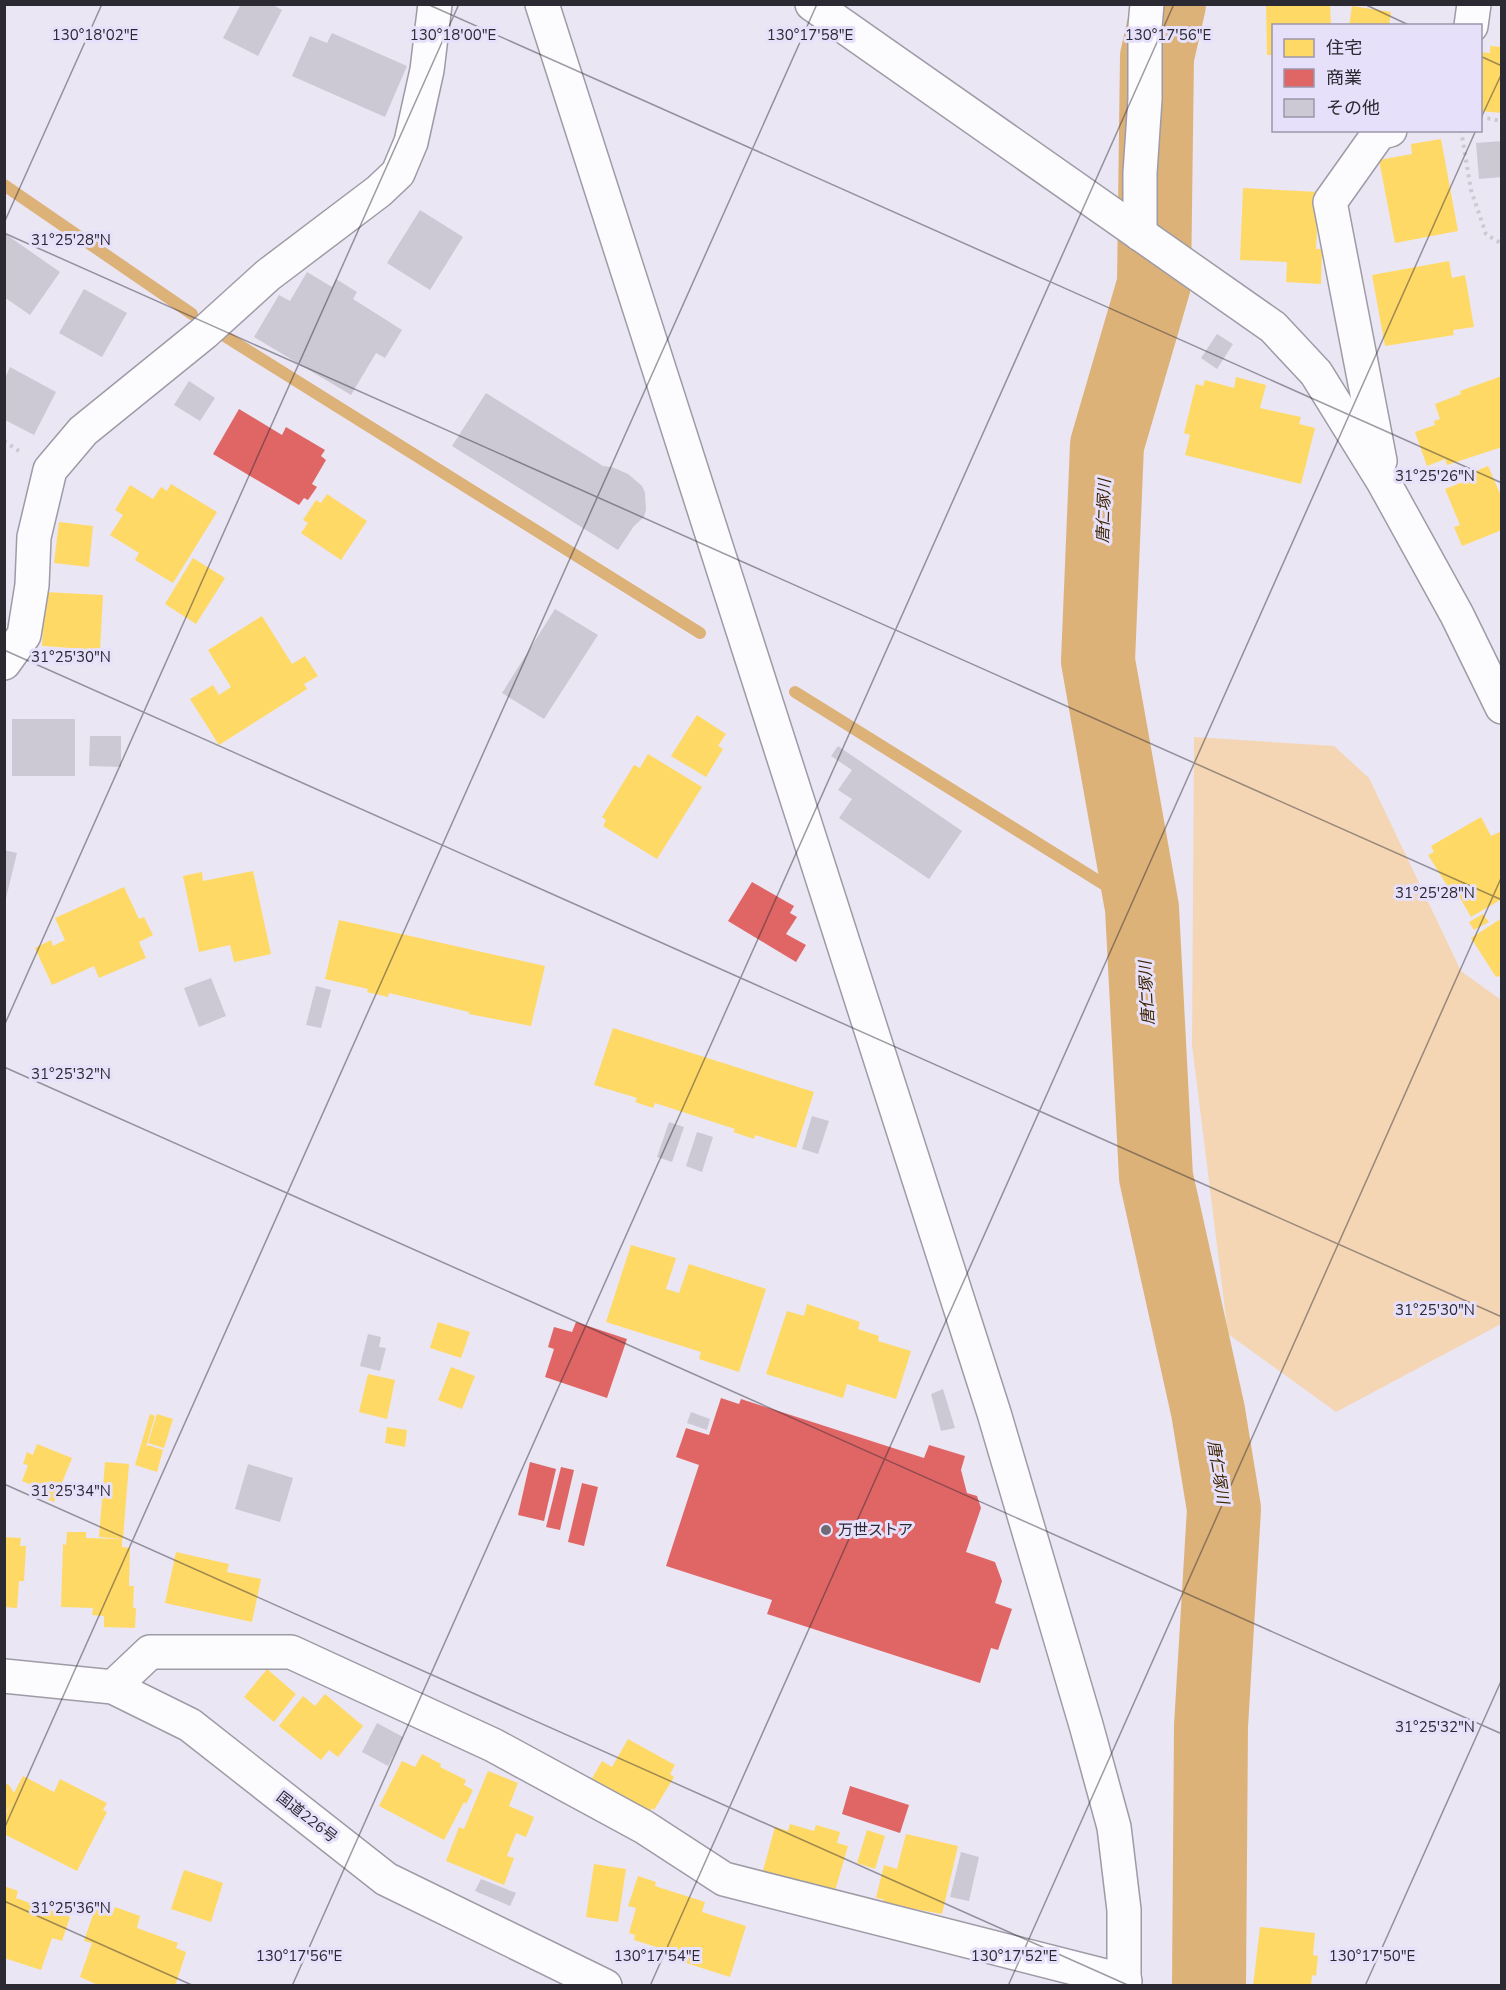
<svg xmlns="http://www.w3.org/2000/svg" width="1506" height="1990" font-family="'Nunito Sans','Noto Sans JP',sans-serif">
<style>
.green{fill:#f4d6b5}
.homes{fill:#ffd966}
.shops{fill:#e06666}
.lines{fill:none;stroke-linecap:round;stroke-linejoin:round}
.stream{stroke:#dcb279;stroke-width:12}
.river{stroke:#dcb279;stroke-width:74}
.building{fill:#ccc9d4}
.street-casing{stroke:#9e9ba6;stroke-width:36}
.secondary-casing{stroke:#9e9ba6;stroke-width:36}
.highway-casing{stroke:#9e9ba6;stroke-width:36}
.path{stroke:#cccacf;stroke-width:4;stroke-dasharray:3 4.5;stroke-linecap:butt}
.street{stroke:#fcfbfd;stroke-width:33}
.secondary{stroke:#fcfbfd;stroke-width:33}
.highway{stroke:#fcfbfd;stroke-width:33}
.ticks{fill:none;stroke:#2b2932;stroke-width:1.5;stroke-opacity:0.45}
.poi-dot{fill:#6e6b76;stroke:#e7e0fa;stroke-width:2}
.labels{text-anchor:middle;dominant-baseline:central;stroke-width:6;stroke-linejoin:round;paint-order:stroke}
.poi-label{font-size:15px;fill:#2b2932;stroke:#e7e0fa;text-anchor:start}
.street-label{font-size:15px;fill:#2b2932;stroke:#e7e0fa}
.water-label{font-size:16px;font-style:italic;fill:#3d2500;stroke:#e7e0fa}
.ticks-label{font-size:15px;text-anchor:middle;fill:#2b2932;stroke:#e7e0fa;stroke-width:6;stroke-linejoin:round;paint-order:stroke}
</style>
<rect width="100%" height="100%" fill="#eae6f4"/>
<path class="green" d="M1194 737 1334 746 1369 778 1461 971 1501 1000V1324L1336 1412 1228 1334 1192 1045Z"/>
<g class="homes">
<path d="M1266 4H1330L1331 26H1274V55H1267Z"/>
<path d="M1352 6 1391 12 1389 26H1349Z"/>
<path d="M1490 46 1502 47V113L1480 111V52L1490 53Z"/>
<path d="M1441 139 1458 231 1395 243 1379 160 1412 154 1411 144Z"/>
<path d="M1243 188 1319 192 1316 249H1322L1321 284 1286 282 1287 262 1240 260Z"/>
<path d="M1449 261 1452 278 1465 275 1474 327 1453 330 1454 335 1385 346 1372 275Z"/>
<path d="M1502 376V447L1447 465 1445 459 1427 466 1415 432 1435 425 1434 421 1440 419 1435 404 1461 394 1460 391Z"/>
<path d="M1236 377 1266 385 1260 408 1301 417 1299 424 1315 428 1301 484 1185 455 1190 435 1184 433 1196 384 1203 386 1205 380 1234 388Z"/>
<path d="M1488 466 1502 498V530L1462 546 1454 527 1460 525 1445 489 1473 478 1471 473Z"/>
<path d="M171 484 217 512 173 583 135 560 139 553 110 535 123 515 115 510 130 485 153 499 161 487 167 491Z"/>
<path d="M327 494 367 521 341 560 301 533 308 523 303 520 316 500 321 503Z"/>
<path d="M59 522 93 526 89 567 54 563Z"/>
<path d="M193 558 225 578 196 624 165 604Z"/>
<path d="M45 592 103 595 100 650 42 646Z"/>
<path d="M262 616 292 664 305 656 318 676 304 684 307 689 219 745 190 699 213 685 219 695 231 687 208 650Z"/>
<path d="M697 715 726 734 718 746 723 749 706 777 671 756Z"/>
<path d="M648 754 702 787 657 859 603 826 606 820 602 817 634 765 640 768Z"/>
<path d="M1481 817 1491 836 1502 831V899L1471 917 1452 884 1448 887 1428 855 1434 852 1431 846Z"/>
<path d="M253 871 271 954 234 962 230 945 199 952 183 876 202 872 203 881Z"/>
<path d="M124 887 139 919 144 917 153 935 139 942 146 958 99 978 94 966 52 985 35 948 51 940 53 946 65 940 55 918Z"/>
<path d="M1483 914 1489 922 1474 930 1469 922Z"/>
<path d="M1502 918V979L1499 976 1496 977 1471 938Z"/>
<path d="M339 920 545 966 531 1026 469 1014V1012L389 993 388 997 367 992 368 989 325 979Z"/>
<path d="M613 1028 814 1092 796 1148 755 1135 754 1139 733 1132 735 1129 655 1103 653 1108 635 1102 637 1098 594 1085Z"/>
<path d="M631 1245 676 1258 666 1289 679 1293 689 1264 766 1289 739 1372 699 1359 701 1352 606 1322Z"/>
<path d="M807 1304 860 1322 858 1329 879 1336 878 1341 911 1351 896 1399 847 1384 843 1398 766 1374 787 1311 804 1316Z"/>
<path d="M438 1322 470 1332 461 1358 430 1348Z"/>
<path d="M451 1367 475 1376 462 1409 438 1400Z"/>
<path d="M368 1374 395 1380 387 1419 359 1412Z"/>
<path d="M150 1414 155 1416 146 1447 148 1445 163 1450 157 1472 135 1465Z"/>
<path d="M157 1414 173 1419 164 1448 148 1443Z"/>
<path d="M387 1427 407 1430 405 1447 385 1443Z"/>
<path d="M37 1444 72 1458 54 1502 30 1492 32 1485 22 1481 28 1465 23 1464 27 1452 33 1455Z"/>
<path d="M105 1462 129 1464 123 1539 99 1537Z"/>
<path d="M67 1532H86V1538L122 1539V1547L130 1548 129 1586H134L133 1608H136L135 1628 104 1627V1616L92 1615 93 1608 61 1607 63 1544 66 1545Z"/>
<path d="M4 1537 21 1538 20 1546H26L24 1581H19L17 1608 4 1607Z"/>
<path d="M176 1552 229 1564 227 1572 261 1579 252 1622 165 1603Z"/>
<path d="M267 1669 296 1694 274 1722 244 1697Z"/>
<path d="M325 1694 363 1726 338 1757 329 1750 321 1760 279 1726 303 1696 315 1706Z"/>
<path d="M628 1739 675 1765 670 1774 674 1777 654 1810 652 1808 648 1815 590 1782 602 1761 612 1767Z"/>
<path d="M422 1754 441 1764 440 1767 466 1780 464 1785 473 1790 466 1804 464 1802 444 1840 379 1806 402 1761 415 1767Z"/>
<path d="M488 1771 518 1783 509 1806 534 1817 526 1837 516 1833 507 1856 514 1858 504 1885 446 1861 459 1827 464 1829Z"/>
<path d="M23 1776 54 1792 60 1779 107 1803 103 1810 107 1812 77 1871 4 1834V1817L13 1801 4 1815V1783L9 1785 14 1793Z"/>
<path d="M790 1824 814 1831 816 1825 840 1832 837 1843 848 1846 833 1898 761 1878 775 1827 788 1831Z"/>
<path d="M867 1830 885 1836 875 1869 857 1863Z"/>
<path d="M906 1834 958 1846 942 1914 882 1903 883 1899 876 1898 884 1865 897 1869Z"/>
<path d="M594 1864 626 1869 618 1922 586 1917Z"/>
<path d="M184 1870 223 1883 211 1922 171 1909Z"/>
<path d="M638 1876 656 1882 655 1886 705 1902 702 1912 746 1926 730 1977 686 1963 688 1957 634 1940 635 1935 629 1933 636 1908 628 1906Z"/>
<path d="M4 1886 18 1891 16 1898 70 1917 62 1941 52 1938 41 1970 4 1958Z"/>
<path d="M115 1907 140 1916 137 1928 178 1943 176 1948 186 1952 175 1986H100L80 1977 92 1943 84 1941 95 1909 112 1915Z"/>
<path d="M1260 1927 1315 1933 1313 1955 1318 1956 1316 1976 1312 1975 1311 1986H1253Z"/>
</g>
<g class="shops">
<path d="M239 409 282 435 286 427 325 450 321 456 326 460 312 484 317 487 308 500 304 498 299 505 213 454Z"/>
<path d="M752 882 794 906 790 913 797 917 786 934 806 945 796 962 728 921Z"/>
<path d="M576 1322 627 1339 607 1398 545 1377 554 1349 548 1347 554 1327 572 1332Z"/>
<path d="M721 1398 739 1404 741 1399 924 1458 929 1445 965 1456 961 1470 967 1493 977 1496 981 1508 966 1552 995 1562 1002 1581 995 1603 1012 1609 998 1650 991 1648 980 1683 767 1614 772 1600 666 1566 699 1465 676 1457 686 1428 709 1435Z"/>
<path d="M530 1462 556 1469 544 1521 518 1515Z"/>
<path d="M561 1467 574 1470 560 1530 546 1527Z"/>
<path d="M582 1483 598 1487 584 1546 568 1542Z"/>
<path d="M850 1786 909 1805 900 1833 842 1814Z"/>
</g>
<g class="lines">
<g class="stream">
<path d="M4 185 192 314"/>
<path d="M223 335 700 633"/>
<path d="M795 692 1142 908"/>
</g>
<path class="river" d="M1169 4 1157 57 1154 284 1107 445 1098 661 1142 908 1156 1177 1208 1411 1224 1509 1211 1726 1209 1986"/>
</g>
<g class="building">
<path d="M241 4H271L282 10 258 56 223 38Z"/>
<path d="M332 33 407 66 385 117 292 76 310 36 327 43Z"/>
<path d="M1502 141V177L1479 179 1476 143Z"/>
<path d="M420 210 463 237 430 290 387 263Z"/>
<path d="M4 233 60 272 30 315 4 297Z"/>
<path d="M307 272 332 287 336 279 357 292 353 299 402 330 385 358 376 353 351 395 254 337 279 295 290 301Z"/>
<path d="M84 289 127 313 102 357 59 333Z"/>
<path d="M1217 334 1233 344 1217 369 1201 358Z"/>
<path d="M10 367 56 392 34 435 5 420V378Z"/>
<path d="M189 381 215 398 200 421 174 405Z"/>
<path d="M486 393 603 466 612 467 628 474 642 486 645 493 646 510 644 517 634 526 618 550 452 446Z"/>
<path d="M555 609 598 635 544 719 502 693Z"/>
<rect x="12" y="719" width="63" height="57"/>
<path d="M90 736H121V767L89 766Z"/>
<path d="M838 746 962 831 929 879 839 818 852 799 838 790 852 770 831 756Z"/>
<path d="M4 850 17 853 5 902H4Z"/>
<path d="M211 978 226 1016 199 1027 184 988Z"/>
<path d="M316 986 331 990 321 1028 306 1025Z"/>
<path d="M812 1116 829 1121 818 1154 802 1149Z"/>
<path d="M669 1122 684 1127 672 1162 657 1157Z"/>
<path d="M697 1132 713 1137 702 1172 686 1166Z"/>
<path d="M368 1334 381 1337 379 1347 386 1348 380 1371 360 1366Z"/>
<path d="M943 1389 955 1428 941 1431 931 1394Z"/>
<path d="M691 1412 710 1419 707 1430 687 1423Z"/>
<path d="M248 1464 293 1478 280 1522 235 1509Z"/>
<path d="M377 1723 403 1737 388 1766 362 1752Z"/>
<path d="M961 1852 979 1857 969 1901 950 1897Z"/>
<path d="M481 1879 516 1893 510 1906 475 1891Z"/>
</g>
<g class="lines">
<g class="street-casing">
<g id="street">
<path d="M812 4 1273 327 1316 373 1383 481 1457 615 1502 707"/>
<path d="M1471 26 1474 4"/>
<path d="M1140 234V173L1145 99V27L1147 4"/>
<path d="M1380 461 1330 202 1379 133 1390 130"/>
<path d="M4 663 24 635 32 585 34 537 50 470 83 431 204 333 268 275 379 191 398 173 411 142 427 70 435 4"/>
<path d="M113 1687 150 1652H291L493 1745 644 1827 724 1879 1125 1981"/>
</g>
</g>
<g class="secondary-casing">
<path id="secondary" d="M542 4 994 1413 1086 1725 1114 1827 1124 1910V1986"/>
</g>
<g class="highway-casing">
<path id="highway" d="M4 1676 113 1687 190 1725 386 1879 605 1986"/>
</g>
<g class="path">
<path d="M1480 117 1502 121"/>
<path d="M1461 130 1471 190 1486 234 1502 244"/>
<path d="M4 441 19 451"/>
</g>
<use href="#street" class="street"/>
<use href="#secondary" class="secondary"/>
<use href="#highway" class="highway"/>
</g>
<path class="ticks" d="M427 4 1502 483M1364 4 1411 26M1480 56 1502 66M1480 120 1502 73M4 223 102 4M4 233 1502 900M4 650 1502 1317M4 1026 459 4M4 1067 1502 1734M4 1484 1130 1986M4 1829 817 4M4 1901 194 1986M292 1986 1174 4M650 1986 1476 130M1008 1986 1502 876M1365 1986 1502 1679"/>
<circle class="poi-dot" cx="826" cy="1530" r="6"/>
<g class="labels">
<g class="poi-label">
<text x="838" y="1530">万世ストア</text>
</g>
<g class="street-label">
<text transform="translate(307 1817) rotate(38)">国道226号</text>
</g>
<g class="water-label">
<text transform="translate(1104 511) rotate(-88)">唐仁塚川</text>
<text transform="translate(1147 993) rotate(-93)">唐仁塚川</text>
<text transform="translate(1218 1472) rotate(81)">唐仁塚川</text>
</g>
</g>
<g class="ticks-label">
<text x="95" y="40">130°18'02"E</text>
<text x="810" y="40">130°17'58"E</text>
<text x="1168" y="40">130°17'56"E</text>
<text x="453" y="40">130°18'00"E</text>
<text x="71" y="245">31°25'28"N</text>
<text x="1435" y="481">31°25'26"N</text>
<text x="71" y="662">31°25'30"N</text>
<text x="1435" y="898">31°25'28"N</text>
<text x="71" y="1079">31°25'32"N</text>
<text x="1435" y="1315">31°25'30"N</text>
<text x="71" y="1496">31°25'34"N</text>
<text x="1435" y="1732">31°25'32"N</text>
<text x="71" y="1913">31°25'36"N</text>
<text x="299" y="1961">130°17'56"E</text>
<text x="657" y="1961">130°17'54"E</text>
<text x="1014" y="1961">130°17'52"E</text>
<text x="1372" y="1961">130°17'50"E</text>
</g>
<rect width="1506" height="1990" fill="none" stroke="#2b2932" stroke-width="12"/>
<rect x="1272" y="24" width="210" height="108" fill="#e7e0fa" stroke="#9c97aa" stroke-width="1.5"/>
<rect x="1284" y="39" width="30" height="18" fill="#ffd966" stroke="#9c97aa" stroke-width="1.5"/>
<text x="1326" y="54" font-size="18" fill="#2b2932">住宅</text>
<rect x="1284" y="69" width="30" height="18" fill="#e06666" stroke="#9c97aa" stroke-width="1.5"/>
<text x="1326" y="84" font-size="18" fill="#2b2932">商業</text>
<rect x="1284" y="99" width="30" height="18" fill="#ccc9d4" stroke="#9c97aa" stroke-width="1.5"/>
<text x="1326" y="114" font-size="18" fill="#2b2932">その他</text>
</svg>
